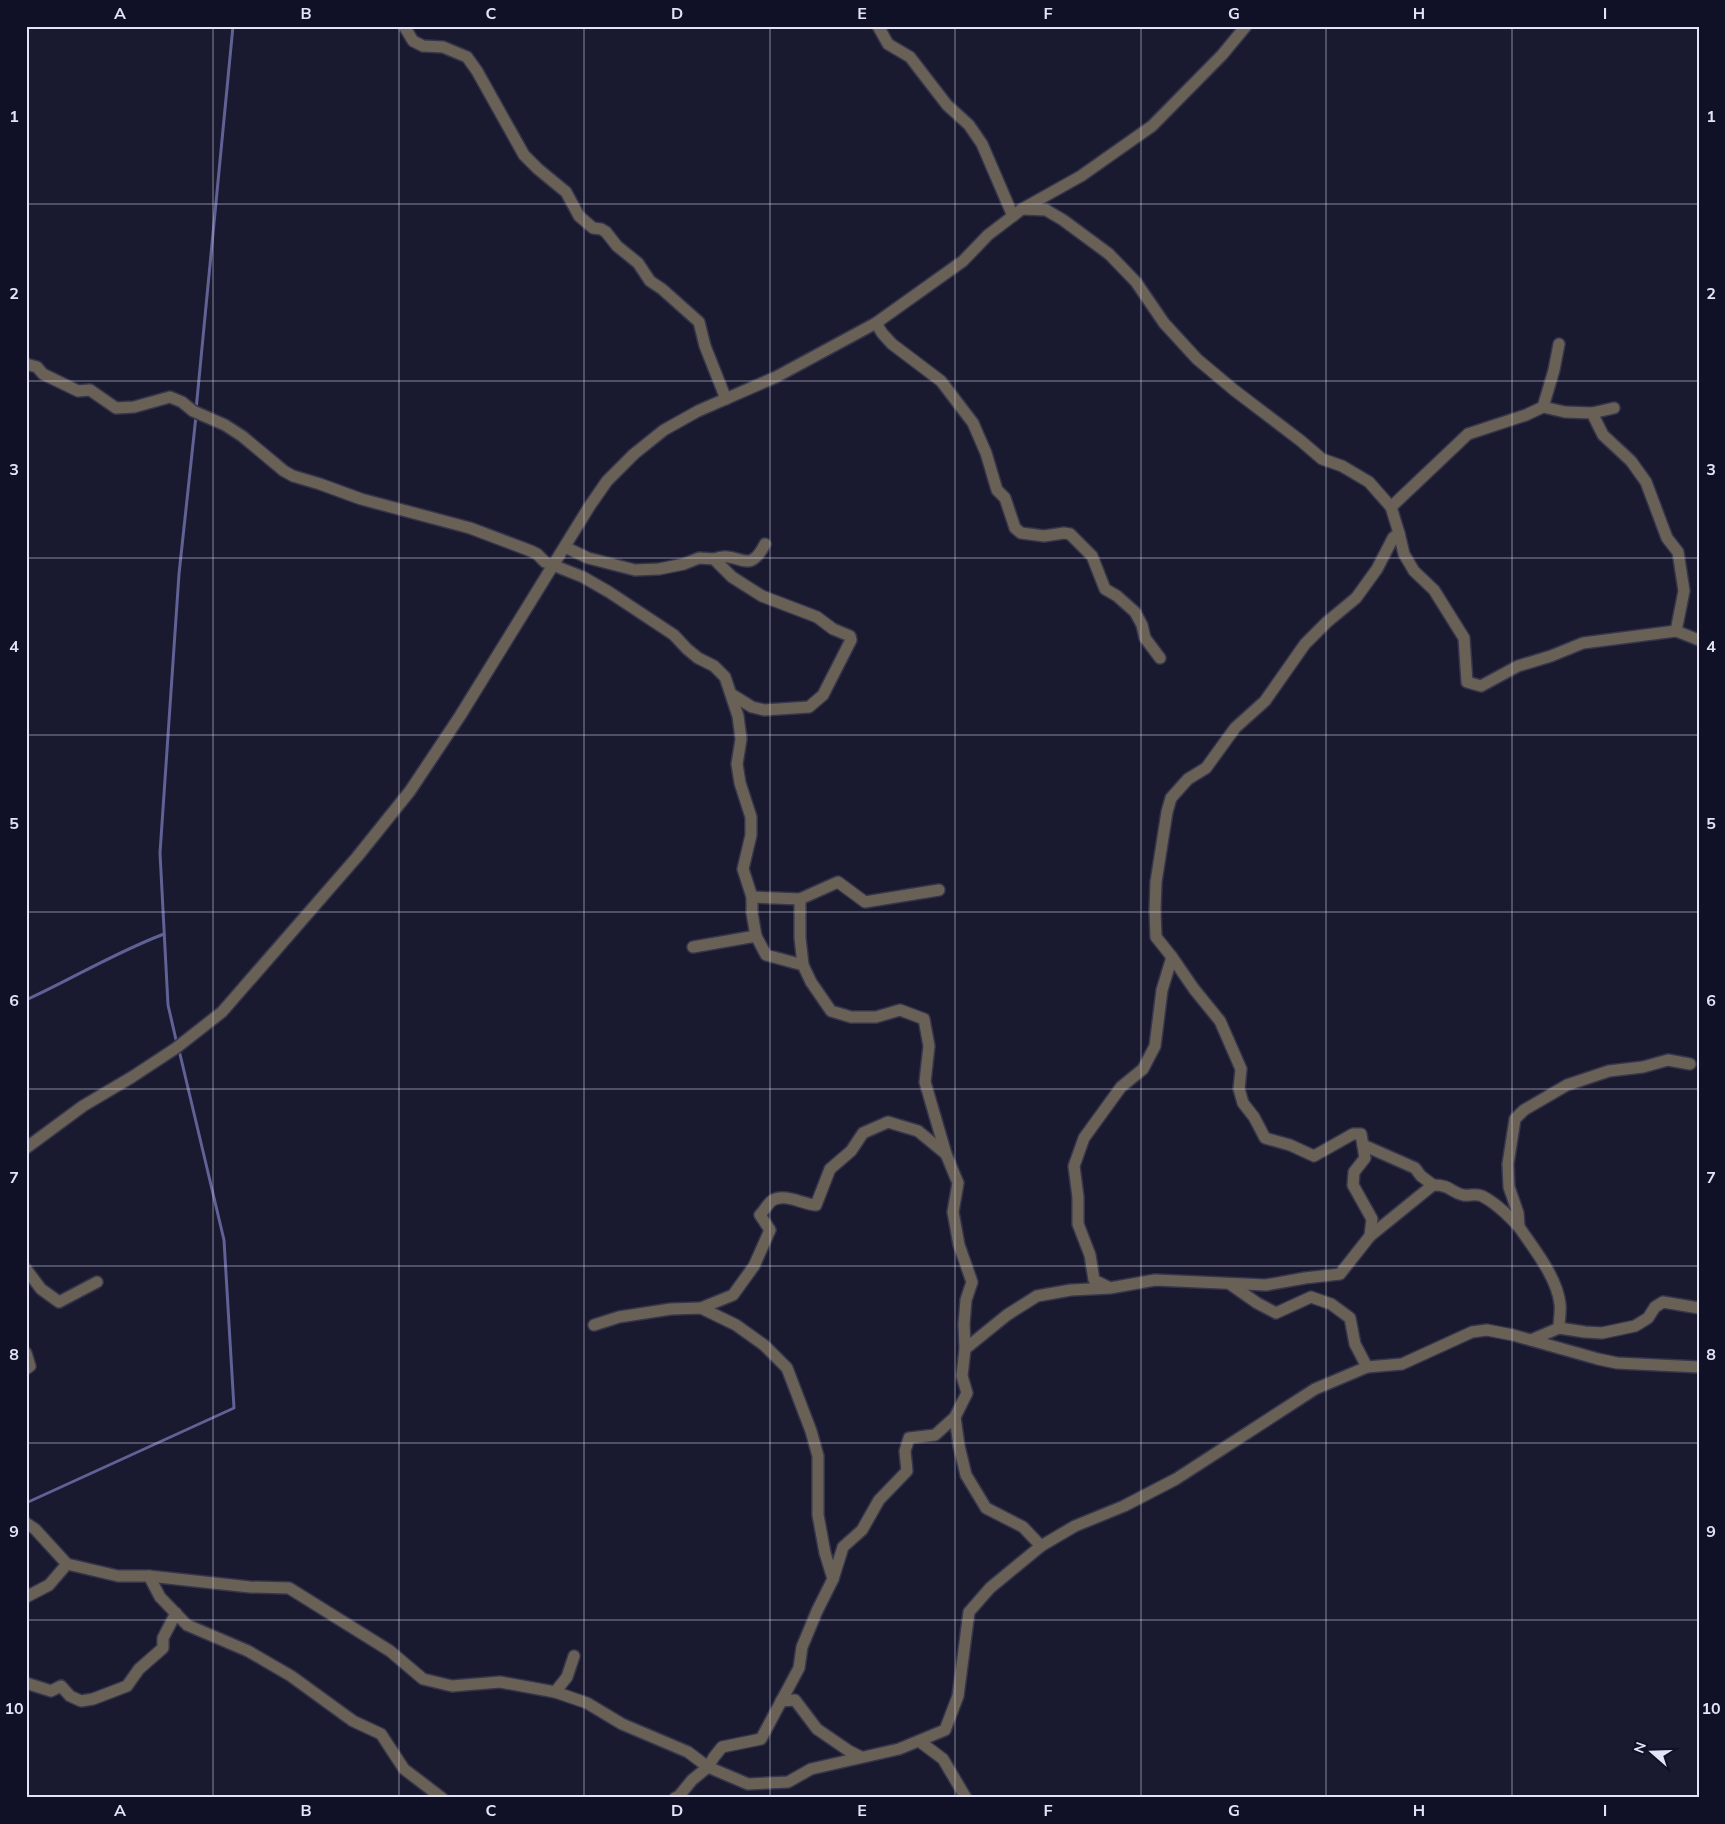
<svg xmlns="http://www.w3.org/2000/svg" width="1725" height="1824" font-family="Mulish,sans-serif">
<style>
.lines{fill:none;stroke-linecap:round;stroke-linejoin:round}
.stream{stroke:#606194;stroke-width:3}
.minor-casing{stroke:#35354c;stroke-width:14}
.minor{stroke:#696056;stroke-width:11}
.grid{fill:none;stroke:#e3e4f5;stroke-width:1;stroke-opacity:0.55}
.neatline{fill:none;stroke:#e3e4f5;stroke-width:2}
.grid-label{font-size:16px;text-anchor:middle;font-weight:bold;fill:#e3e4f5}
</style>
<rect width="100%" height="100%" fill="#191930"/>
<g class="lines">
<g class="stream">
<path d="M196 410 233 26"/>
<path d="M26 1000C72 979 116 952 164 934"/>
<path d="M177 1044 168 1005 160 853 179 574 196 416"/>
<path d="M26 1503 234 1408 224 1240 179 1050"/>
</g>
<g class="minor-casing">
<g id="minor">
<path d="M404 26 413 41 423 46 443 47 467 57 477 71 524 155 538 169 566 192 579 216 593 228 601 229 606 232 617 246 638 263 650 281 662 289 699 322 705 346 726 399"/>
<path d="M878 26 888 44 910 57 947 105 969 125 982 144 1013 216"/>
<path d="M1022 209 1046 210 1063 220 1109 254 1136 282 1164 323 1197 359 1234 390 1301 441 1322 459 1342 466 1369 482 1391 507 1399 533 1393 538 1377 569 1356 598 1327 622 1305 644 1265 701 1235 728 1206 768 1188 779 1171 798 1167 812 1156 882 1155 910 1156 937 1172 957 1162 990 1155 1046 1143 1069 1121 1087 1084 1138 1074 1166 1078 1197V1224L1090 1255 1094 1280 1108 1287"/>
<path d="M876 323 882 333 892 344 941 381 973 423 986 453 997 490 1005 498 1015 528 1021 533 1044 536 1064 533 1070 534 1092 556 1105 589 1117 596 1135 612 1142 625 1145 638 1160 658"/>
<path d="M1559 344 1554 370 1543 407 1565 412 1592 413 1603 435 1631 461 1646 482 1667 538 1678 552 1684 591 1676 631"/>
<path d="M26 364 37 367 43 374 78 391 90 390 116 408 134 407 170 397 182 402 193 411 225 425 242 436 284 471 293 476 320 484 361 499 470 528 531 551 537 554 545 562 583 577 609 592 674 635 687 649 698 658 714 666 725 677 738 716 741 739 737 764 740 783 751 817V835L743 869 752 897V913L756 936"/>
<path d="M1592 413 1614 408"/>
<path d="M1391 507 1468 434 1526 415 1543 407"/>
<path d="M1399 533 1404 554 1414 571 1434 590 1464 638 1467 682 1481 686 1518 666 1551 656 1583 643 1676 631 1699 640"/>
<path d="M565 547 588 558 635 570 659 569 684 564 699 558 714 559 732 577 762 596 817 617 833 629 850 636 851 640 823 695 809 707 764 710 752 707 731 694"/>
<path d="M714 559C739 549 748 578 765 544"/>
<path d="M752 897 800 899"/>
<path d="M693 947 756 936 766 955 803 965 811 982 831 1011 851 1017H876L900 1010 924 1019 929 1046 925 1082 946 1154 958 1183 953 1212 959 1245 972 1282 966 1300 964 1324 965 1349 1007 1315 1037 1296 1071 1290 1110 1288 1155 1280 1266 1285 1305 1278 1340 1274 1370 1236 1433 1185C1451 1185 1450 1192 1463 1195 1469 1196 1476 1193 1482 1196 1496 1203 1509 1216 1519 1227L1518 1213 1509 1187 1508 1164 1515 1119 1524 1110 1567 1085 1609 1071 1643 1067 1668 1060 1690 1064"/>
<path d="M1172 957 1194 989 1220 1021 1241 1069 1239 1089 1243 1103 1254 1117 1265 1138 1290 1145 1314 1156 1353 1134H1361L1365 1158 1354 1172 1353 1185 1372 1219 1370 1236"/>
<path d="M803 965 800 938V899L838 882 865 902 939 890"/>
<path d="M1363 1145 1415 1168 1421 1176 1433 1185"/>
<path d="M26 1148 83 1106 132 1077 176 1048 222 1012 357 857 410 791 460 716 589 507 607 481 634 454 664 430 698 411 776 377 876 323 963 261 988 235 1022 209 1081 176 1152 126 1222 55 1246 26"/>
<path d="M1519 1227C1534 1249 1557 1277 1560 1304 1561 1311 1559 1320 1559 1328"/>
<path d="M26 1269 41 1289 59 1302 97 1282"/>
<path d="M1230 1284 1257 1303 1276 1313 1311 1297 1331 1304 1350 1318 1355 1344 1367 1367"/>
<path d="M701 1308 733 1295 754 1266 770 1230 760 1215C764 1211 768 1203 773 1200 785 1193 802 1204 816 1205L830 1169 851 1151 863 1133 888 1122 918 1131 946 1154"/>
<path d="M594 1325 619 1317 671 1309 701 1308 736 1325 764 1345 787 1368 811 1431 818 1456V1515L825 1553 833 1579"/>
<path d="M1531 1340 1559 1328 1585 1332 1602 1333 1635 1326 1648 1318 1655 1307 1663 1302 1699 1308"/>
<path d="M26 1353 30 1366 26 1369"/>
<path d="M955 1417 959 1446 966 1475 986 1508 1023 1527 1041 1546"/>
<path d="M26 1523 35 1529 67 1564 118 1576H149L250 1587 289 1588 390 1651 423 1679 452 1686 500 1682 555 1692 587 1703 622 1724 688 1752 708 1767 748 1784 788 1782 811 1769 899 1749 945 1730 958 1696 969 1612 990 1588 1041 1546 1075 1526 1124 1506 1176 1479 1315 1389 1367 1367 1402 1364 1472 1332 1487 1330 1513 1335 1598 1359 1617 1363 1699 1367"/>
<path d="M149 1576 160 1597 187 1625 248 1651 291 1676 353 1721 381 1734 404 1769 442 1798"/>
<path d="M26 1597 49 1585 67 1564"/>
<path d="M26 1683 51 1691 61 1686 70 1696 81 1701 93 1699 127 1686 139 1669 163 1648V1638L176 1613"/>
<path d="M555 1692 567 1677 574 1656"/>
<path d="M781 1701 795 1700 817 1729 849 1751 861 1757"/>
<path d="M919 1741 943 1759 966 1798"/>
<path d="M675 1798 679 1796 692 1780 708 1767 714 1757 722 1747 761 1739 799 1668 802 1647 817 1611 833 1579 843 1547 862 1530 879 1500 907 1471 905 1451 909 1438 935 1435 955 1417 967 1393 962 1376 965 1349"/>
</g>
</g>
<use href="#minor" class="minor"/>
</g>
<path class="grid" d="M213 26V1798M399 26V1798M584 26V1798M770 26V1798M955 26V1798M1141 26V1798M1326 26V1798M1512 26V1798M26 204H1699M26 381H1699M26 558H1699M26 735H1699M26 912H1699M26 1089H1699M26 1266H1699M26 1443H1699M26 1620H1699"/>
<rect width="1725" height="1824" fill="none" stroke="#101026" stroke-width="55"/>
<g transform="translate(1652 1752) rotate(290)" stroke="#101026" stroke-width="4" paint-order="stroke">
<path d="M0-4L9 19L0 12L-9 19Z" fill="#e3e4f5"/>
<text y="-8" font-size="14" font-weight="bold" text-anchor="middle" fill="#e3e4f5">N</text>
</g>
<rect x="28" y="28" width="1670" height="1768" class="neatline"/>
<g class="grid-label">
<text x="120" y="19">A</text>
<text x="306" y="19">B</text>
<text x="491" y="19">C</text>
<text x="677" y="19">D</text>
<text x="862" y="19">E</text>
<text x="1048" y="19">F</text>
<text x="1234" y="19">G</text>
<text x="1419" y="19">H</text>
<text x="1605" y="19">I</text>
<text x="14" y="122">1</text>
<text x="1711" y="122">1</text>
<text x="14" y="299">2</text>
<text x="1711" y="299">2</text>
<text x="14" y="475">3</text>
<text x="1711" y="475">3</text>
<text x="14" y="652">4</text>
<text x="1711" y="652">4</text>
<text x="14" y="829">5</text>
<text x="1711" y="829">5</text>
<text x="14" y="1006">6</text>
<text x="1711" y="1006">6</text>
<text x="14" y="1183">7</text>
<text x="1711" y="1183">7</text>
<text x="14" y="1360">8</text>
<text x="1711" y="1360">8</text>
<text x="14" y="1537">9</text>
<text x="1711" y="1537">9</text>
<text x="14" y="1714">10</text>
<text x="1711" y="1714">10</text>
<text x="120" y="1816">A</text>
<text x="306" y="1816">B</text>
<text x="491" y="1816">C</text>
<text x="677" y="1816">D</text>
<text x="862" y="1816">E</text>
<text x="1048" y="1816">F</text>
<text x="1234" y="1816">G</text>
<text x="1419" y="1816">H</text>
<text x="1605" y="1816">I</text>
</g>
</svg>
